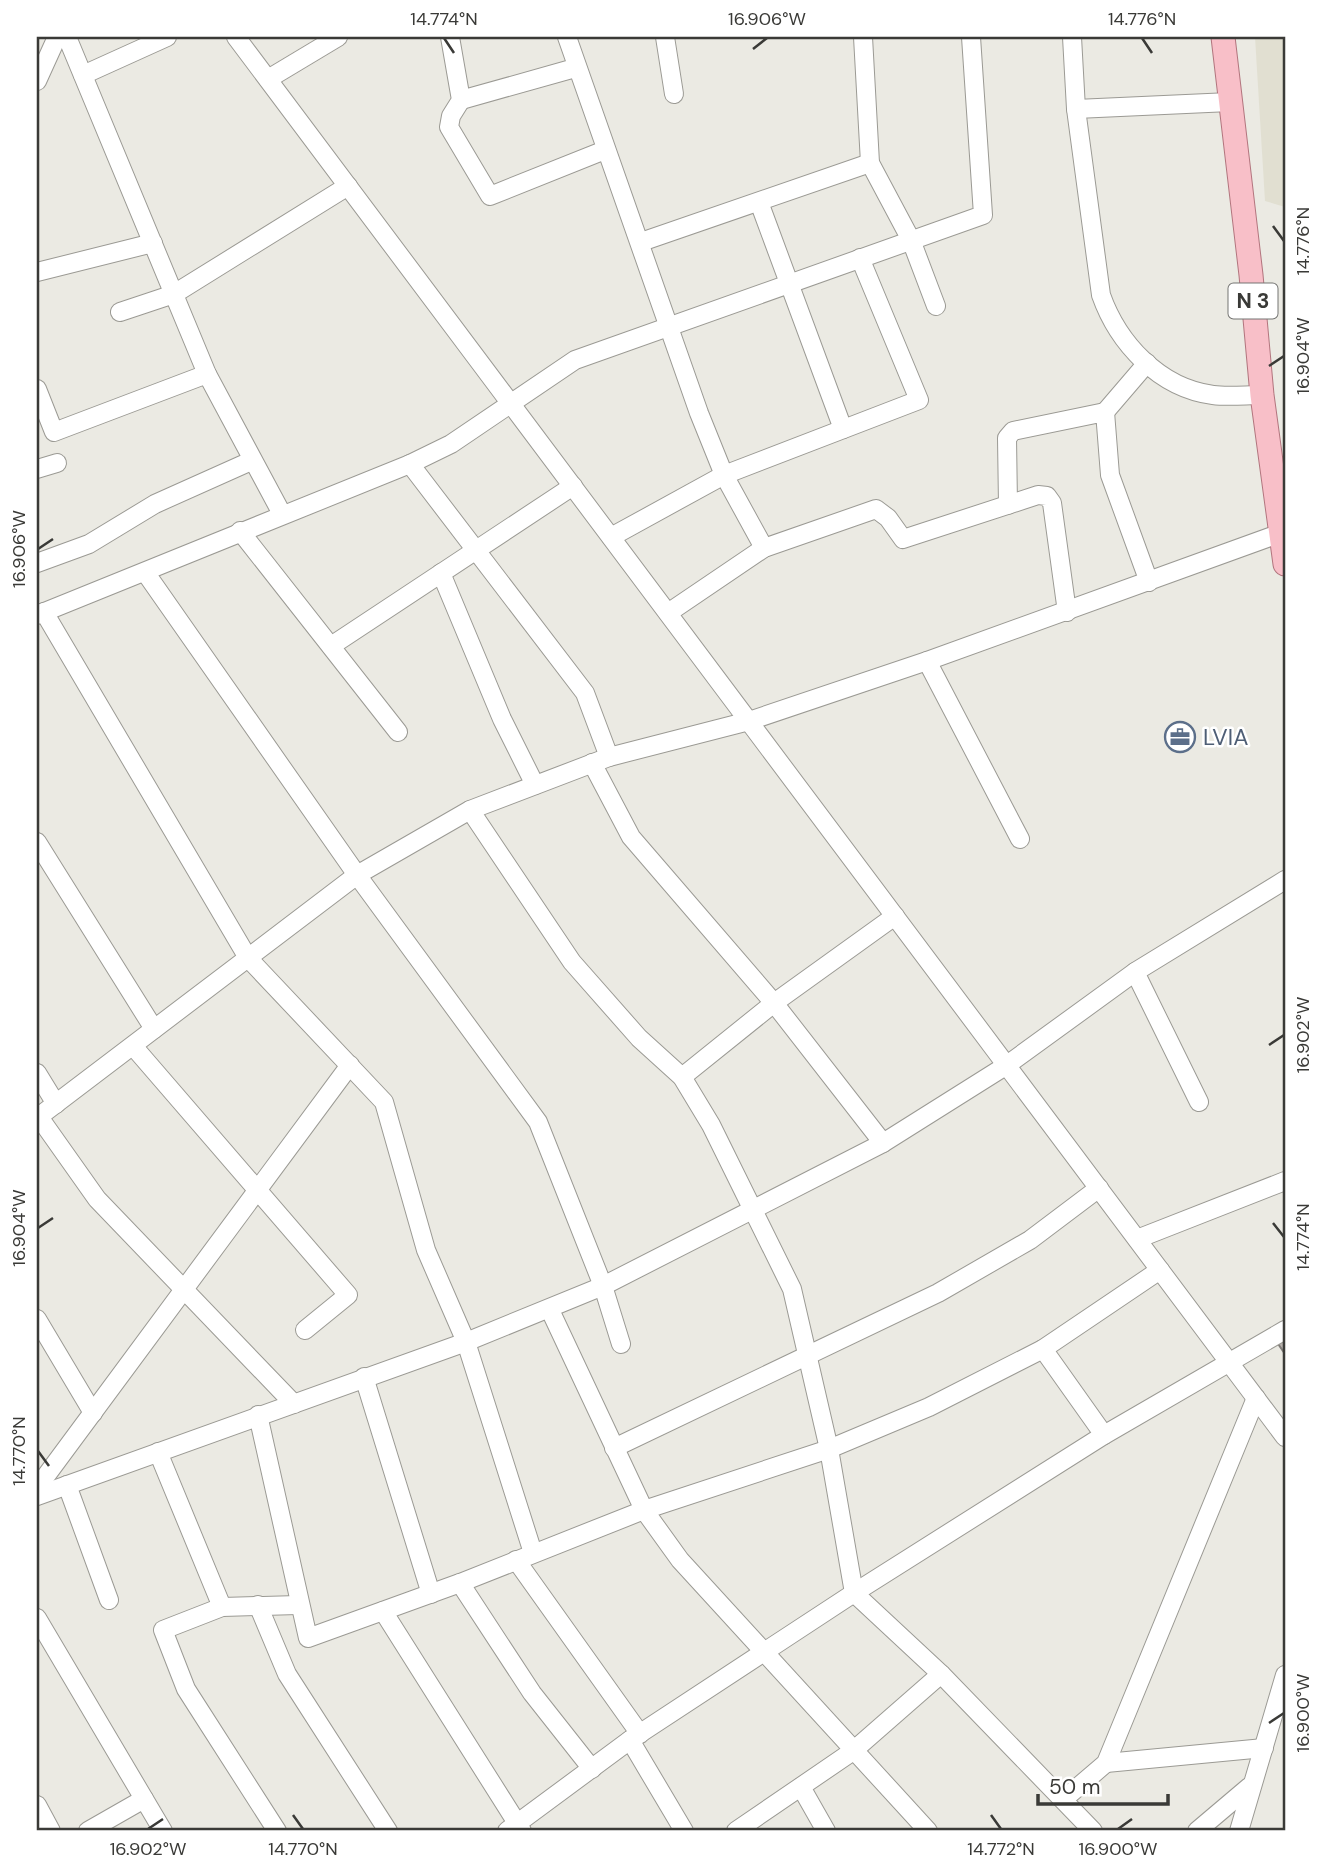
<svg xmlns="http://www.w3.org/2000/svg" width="1322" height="1868" font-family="'DM Sans',sans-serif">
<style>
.built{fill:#e1dfd1}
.building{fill:#b8b2ae;stroke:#817d7a;stroke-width:2}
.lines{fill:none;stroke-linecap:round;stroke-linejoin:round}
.minor-casing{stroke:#9b9a94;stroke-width:20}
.major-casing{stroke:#b2757e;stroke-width:25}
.minor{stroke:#fff;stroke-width:18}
.major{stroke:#f8bfc8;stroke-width:23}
.ticks{fill:none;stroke:#3a3a37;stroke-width:2.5}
.labels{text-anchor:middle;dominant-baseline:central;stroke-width:5;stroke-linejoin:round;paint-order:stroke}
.shield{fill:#fff;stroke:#757573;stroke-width:2}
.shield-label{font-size:21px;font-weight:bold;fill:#3a3a37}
.service-label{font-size:23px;fill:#4e5e75;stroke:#fff;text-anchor:start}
.neatline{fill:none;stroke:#3a3a37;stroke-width:2.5}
.ticks-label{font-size:18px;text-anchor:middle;fill:#3a3a37}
</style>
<rect width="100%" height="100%" fill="#ebeae3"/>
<path class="built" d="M1255 37H1285V207L1265 201Z"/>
<path class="building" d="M1285 1325V1354L1272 1335Z"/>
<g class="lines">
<g class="minor-casing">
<g id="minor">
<path d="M67 37 207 374 282 514"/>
<path d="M236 37 1285 1437"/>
<path d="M450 37 461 100 451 116 449 127 490 196 605 150"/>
<path d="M567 37 699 413 724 475 764 548"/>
<path d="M665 37 674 94"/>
<path d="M863 37 870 163 911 240 936 306"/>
<path d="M1072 37 1076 109 1101 295C1118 343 1159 388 1213 395 1228 397 1246 395 1262 395"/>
<path d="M83 75 167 37"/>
<path d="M268 79 338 37"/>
<path d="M37 81 57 37"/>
<path d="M461 100 575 68"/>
<path d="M1076 109 1230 102"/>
<path d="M759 202 843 429"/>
<path d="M641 242 870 163"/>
<path d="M37 272 153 243"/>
<path d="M120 312 174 294 348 186"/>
<path d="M37 389 54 432 207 374"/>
<path d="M1105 412 1147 363"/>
<path d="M410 464 585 693 609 757"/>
<path d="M37 469 57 463"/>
<path d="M1008 505 1007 438 1013 431 1105 412 1110 475 1149 582"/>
<path d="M240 531 398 732"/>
<path d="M611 537 724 475 919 400 860 258"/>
<path d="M37 563 89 544 155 504 251 461"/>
<path d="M145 572 357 875 538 1122 603 1286 621 1344"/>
<path d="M441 573 502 719 535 785"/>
<path d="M44 612 248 958 384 1102 426 1250 466 1342 533 1553"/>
<path d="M668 613 764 548 876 509 888 518 903 539 1038 495 1047 496 1052 503 1067 612"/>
<path d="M37 615 410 464 451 444 575 360 983 215 971 37"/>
<path d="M331 646 573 486"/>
<path d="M927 661 1020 839"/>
<path d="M592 763 631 837 774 1003 883 1143"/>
<path d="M470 810 572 962 639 1038 682 1077 711 1125 792 1289 829 1449 854 1593 941 1674 1093 1831"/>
<path d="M37 842 154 1029"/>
<path d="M1135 972 1199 1102"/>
<path d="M133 1046 348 1295 305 1330"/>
<path d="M37 1073 56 1104"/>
<path d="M682 1077 774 1003 895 916"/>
<path d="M39 1117 97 1199 294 1404"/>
<path d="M37 1118 357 875 470 810 609 757 749 721 927 661 1281 533"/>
<path d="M1137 1239 1285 1181"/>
<path d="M550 1310 644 1510 680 1560 928 1831"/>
<path d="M37 1319 93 1413"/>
<path d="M1043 1349 1104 1435"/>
<path d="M364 1377 431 1594"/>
<path d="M258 1415 308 1638 460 1583 644 1510 829 1449 929 1407 1043 1349 1160 1270"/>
<path d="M614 1448 938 1293 1030 1240 1099 1188"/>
<path d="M158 1452 222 1607"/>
<path d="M67 1485 109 1600"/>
<path d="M37 1488 350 1065"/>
<path d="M37 1496 466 1342 603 1286 883 1143 1007 1065 1135 972 1285 880"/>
<path d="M516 1560 640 1734"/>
<path d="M460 1583 532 1693 592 1769"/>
<path d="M258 1605 287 1674 388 1831"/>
<path d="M383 1611 522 1831"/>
<path d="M37 1618 163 1831"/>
<path d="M630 1740 684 1831"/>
<path d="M1106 1763 1264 1748"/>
<path d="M801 1787 826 1831"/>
<path d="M1064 1799 1106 1763 1256 1398"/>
<path d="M37 1805 51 1831"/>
<path d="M88 1831 144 1799"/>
<path d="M277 1831 186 1689 163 1630 222 1607 298 1605"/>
<path d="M507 1831 630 1740 854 1593 1104 1435 1285 1330"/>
<path d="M736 1831 853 1751 941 1674"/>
<path d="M1197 1831 1249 1787"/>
<path d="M1239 1831 1285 1675"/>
</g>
</g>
<g class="major-casing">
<path id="major" d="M1223 37 1251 275 1262 395 1285 564"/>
</g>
<use href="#minor" class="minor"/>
<use href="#major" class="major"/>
</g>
<path class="ticks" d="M444 38 454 53M1142 38 1152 53M753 49 767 38M1273 226 1284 241M1269 366 1284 356M38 549 53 539M1269 1045 1284 1035M1273 1223 1284 1237M38 1228 53 1218M38 1451 49 1466M1269 1723 1284 1713M293 1815 303 1829M991 1815 1001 1829M148 1829 163 1819M1118 1829 1132 1819"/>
<defs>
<g id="office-ring" transform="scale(1.575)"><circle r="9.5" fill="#fff" stroke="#5c6f8a" stroke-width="1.5"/><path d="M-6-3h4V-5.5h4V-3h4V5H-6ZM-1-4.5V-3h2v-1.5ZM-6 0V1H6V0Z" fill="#5c6f8a"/></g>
</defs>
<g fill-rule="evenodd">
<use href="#office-ring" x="1180" y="737"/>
</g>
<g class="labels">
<rect class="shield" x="1228.5" y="283.5" width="49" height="35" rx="5"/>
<g class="shield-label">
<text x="1253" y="301">N 3</text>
</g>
<g class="service-label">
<text x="1203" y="737">LVIA</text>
</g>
</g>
<rect width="1322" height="1868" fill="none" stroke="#ffffff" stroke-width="77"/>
<path d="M1038 1794v10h130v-10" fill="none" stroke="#3a3a37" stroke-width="3.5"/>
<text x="1049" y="1794" font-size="21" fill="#3a3a37" stroke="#ffffff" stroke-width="5" paint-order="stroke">50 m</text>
<rect x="38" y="38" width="1246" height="1791" class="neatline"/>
<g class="ticks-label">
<text x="444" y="25">14.774°N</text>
<text x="767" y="25">16.906°W</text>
<text x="1142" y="25">14.776°N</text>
<text transform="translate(1303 241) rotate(-90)" y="6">14.776°N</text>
<text transform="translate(1303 356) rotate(-90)" y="6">16.904°W</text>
<text transform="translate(19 549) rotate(-90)" y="6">16.906°W</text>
<text transform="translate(1303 1035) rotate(-90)" y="6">16.902°W</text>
<text transform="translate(19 1228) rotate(-90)" y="6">16.904°W</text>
<text transform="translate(1303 1237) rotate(-90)" y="6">14.774°N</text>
<text transform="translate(19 1451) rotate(-90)" y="6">14.770°N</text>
<text transform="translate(1303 1713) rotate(-90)" y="6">16.900°W</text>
<text x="148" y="1855">16.902°W</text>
<text x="303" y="1855">14.770°N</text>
<text x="1001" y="1855">14.772°N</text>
<text x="1118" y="1855">16.900°W</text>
</g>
</svg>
